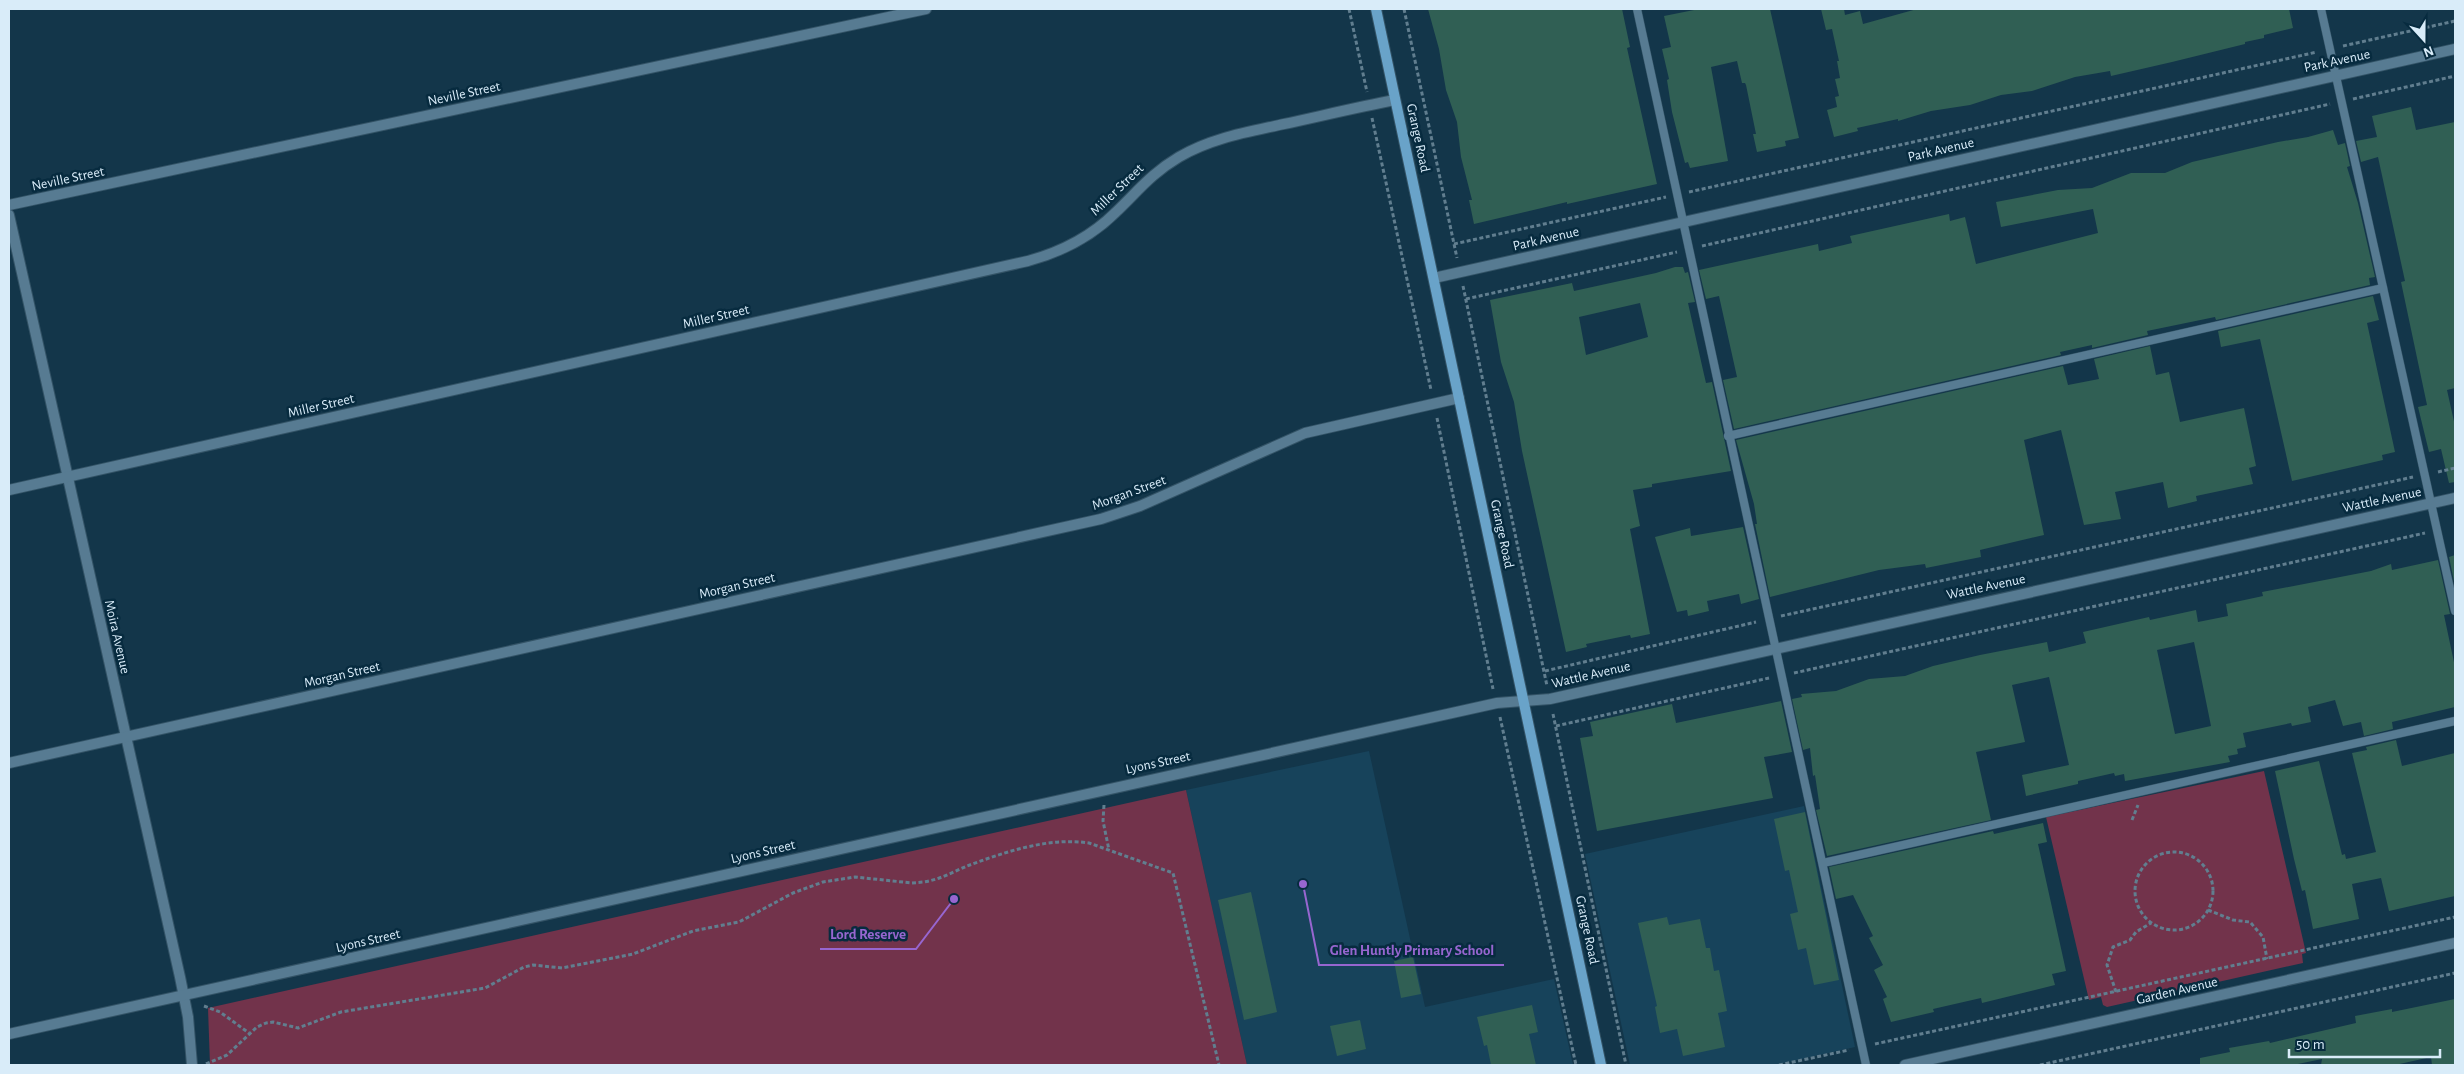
<svg xmlns="http://www.w3.org/2000/svg" width="2464" height="1074" font-family="'Alegreya Sans',sans-serif">
<style>
.built{fill:#17435b}
.green{fill:#72334b}
.building{fill:#305f54;fill-rule:evenodd}
.lines{fill:none;stroke-linecap:round;stroke-linejoin:round}
.lane-casing{stroke:#335366;stroke-width:9}
.street-casing{stroke:#335366;stroke-width:12}
.secondary-casing{stroke:#335366;stroke-width:12}
.path{stroke:#617e8f;stroke-width:3;stroke-dasharray:4 2.5;stroke-linecap:butt}
.lane{stroke:#577b92;stroke-width:8}
.street{stroke:#577b92;stroke-width:10}
.secondary{stroke:#69a3c9;stroke-width:10}
.labels{text-anchor:middle;dominant-baseline:central;stroke-width:5;stroke-linejoin:round;paint-order:stroke}
.street-label{font-size:14px;fill:#d9ecf9;stroke:#072b3f}
.leader{fill:none;stroke:#9766d0;stroke-width:2}
.callout-dot{fill:#9766d0;stroke:#072b3f;stroke-width:2}
.callout-label{font-size:15px;text-anchor:middle;font-weight:bold;fill:#9766d0;stroke:#072b3f;stroke-width:5;stroke-linejoin:round;paint-order:stroke}
</style>
<rect width="100%" height="100%" fill="#13364a"/>
<g class="built">
<path d="M1369 751 1425 1007 1554 979 1573 1065H1247L1186 790Z"/>
<path d="M1804 806 1855 1047 1775 1065H1630L1585 854Z"/>
</g>
<g class="green">
<path d="M2264 771 2306 953 2302 954 2303 963 2107 1007 2103 1005 2101 997 2089 1000 2046 817Z"/>
<path d="M1186 790 1247 1065H210L208 1008Z"/>
</g>
<g class="building">
<path d="M1428 9H1622L1630 47 1627 48 1657 184 1567 204V202L1474 224 1469 200H1472L1461 157 1457 122 1446 90 1439 49Z"/>
<path d="M1699 9H1770L1799 138 1785 141 1786 146 1757 152 1753 134H1756L1746 85 1745 83H1742L1737 61 1711 67 1728 161 1690 168 1688 162 1685 163 1672 112 1667 80 1669 79 1662 49 1671 47 1664 16Z"/>
<path d="M1821 9H1844L1845 15 1860 11 1863 24 1917 9H2289L2293 28 2264 35V38L2245 42V44L2172 62 2111 76 2110 71 2075 77 2032 91 2001 95 1970 105 1931 111 1898 121V119L1857 128 1858 131 1834 137 1827 110 1837 107 1835 97 1839 96 1835 79 1840 78 1837 61H1839L1832 29 1826 30Z"/>
<path d="M2411 107 2416 130 2455 122V388L2447 390 2455 426V482L2449 483 2441 449 2429 452 2418 407 2427 405 2401 282 2405 281 2378 157 2361 162 2356 141 2377 137 2372 116Z"/>
<path d="M2333 130 2338 145 2345 143 2350 166 2347 167 2358 203 2375 277 2369 278 2370 285 2216 320 2215 317 2147 331 2148 335 2092 348V345L2060 352 2061 355 1734 429 1723 380 1737 377 1719 296 1706 299 1699 270 1818 244 1819 251 1852 243 1850 236 1949 214 1950 221 1965 217 1976 264 2098 233 2093 209 2001 227 1996 202 2058 190 2092 188 2131 173H2165L2192 162 2278 142 2308 137Z"/>
<path d="M1675 267H1683L1685 273 1688 272 1695 302 1688 303 1703 370 1706 383 1712 382 1731 471 1652 484V487L1633 490 1640 526 1630 529 1650 634 1631 638 1630 635 1586 644 1587 647 1566 652 1522 451 1514 402 1501 362 1490 300 1572 283 1574 291 1656 273ZM1640 303 1648 337 1586 355 1579 317Z"/>
<path d="M2373 296 2379 320 2367 323 2395 452 2382 455 2383 460 2292 481 2260 339 2221 347 2218 331Z"/>
<path d="M2150 346 2156 375 2169 372 2180 422 2244 408 2256 466 2249 468 2253 484 2196 496 2197 501 2168 508 2163 482 2115 492 2121 519 2084 525 2061 430 2024 440 2044 535 1980 550 1981 557 1926 568 1925 564 1879 570 1770 597 1755 524H1757L1754 504 1736 440 2063 366 2068 385 2099 379 2094 359Z"/>
<path d="M1743 527 1759 599 1741 604 1739 594 1707 601 1709 611 1688 616 1687 610 1677 612 1655 537 1690 528 1691 536Z"/>
<path d="M2455 555V586L2449 557Z"/>
<path d="M2438 560 2450 614 2444 615 2455 667V707L2392 722 2393 729 2364 736 2361 722 2343 726 2335 700 2308 707 2311 722 2292 726 2291 723 2243 733 2246 747 2237 749 2238 754 2228 756 2230 762 2125 781 2124 774 2115 776 2114 773 2078 781V784L2026 796 2022 775 2069 765 2049 677 2012 685 2025 742 1976 752 1991 820 1827 856 1816 810 1820 809 1815 775 1813 776 1810 748 1803 750 1792 699 1802 697 1801 694 1836 691 1869 679 1905 676 1933 666 1980 655 2047 642 2049 652 2086 643 2083 632 2149 617 2150 620 2196 610 2198 622 2228 616 2226 604 2263 596 2262 592 2371 571 2391 564 2392 570ZM2194 642 2211 726 2175 734 2157 650Z"/>
<path d="M1781 701 1792 752 1764 757 1773 798 1597 831 1580 738 1593 736 1590 722 1672 704 1676 723Z"/>
<path d="M2396 740 2402 766 2455 753V896L2389 911 2381 878 2352 884 2359 919 2313 929 2305 890 2302 891 2294 859 2275 771 2319 761 2342 855 2345 854 2346 859 2376 852 2352 753 2367 750 2366 747Z"/>
<path d="M1805 812 1839 980 1814 985 1806 948 1798 950 1790 914 1798 912 1789 870 1785 871 1774 819Z"/>
<path d="M2043 823 2047 842 2038 844 2066 971 2052 974 2055 985 1982 1003 1981 998 1933 1009 1934 1012 1891 1022 1883 999 1887 997 1874 970 1883 965 1869 938 1873 936 1853 895 1836 899 1829 867 1993 831 1994 834Z"/>
<path d="M1251 892 1277 1012 1244 1020 1218 900Z"/>
<path d="M1667 917 1669 925 1700 919 1706 948H1710L1714 971 1719 970 1727 1011 1718 1013 1725 1047 1683 1056 1677 1029 1660 1033 1655 1007 1657 1006 1638 923Z"/>
<path d="M1413 957 1421 994 1401 998 1394 961Z"/>
<path d="M2455 999V1064L2432 1065 2431 1057 2395 1065H2321L2322 1059 2293 1065H2200V1058L2230 1052 2229 1048 2269 1041 2270 1043 2356 1023 2355 1016 2392 1009V1012Z"/>
<path d="M1532 1005 1538 1032 1529 1034 1536 1065H1491L1487 1045 1484 1046 1477 1017Z"/>
<path d="M1360 1020 1366 1049 1337 1056 1330 1026Z"/>
</g>
<g class="lines">
<g class="lane-casing">
<g id="lane">
<path d="M1637 9 1866 1065"/>
<path d="M2321 9 2455 611"/>
<path d="M1728 436 2383 288"/>
<path d="M1823 863 2455 721"/>
</g>
</g>
<g class="street-casing">
<g id="street">
<path d="M9 205 926 9"/>
<path d="M9 215 180 977 188 1017 192 1065"/>
<path d="M1434 278 2455 49"/>
<path d="M9 490 1028 261C1061 252 1091 237 1116 212 1138 191 1152 173 1179 157 1211 138 1248 132 1284 124 1321 116 1358 107 1395 100"/>
<path d="M9 763 1101 519 1140 506 1305 433 1459 398"/>
<path d="M9 1034 1497 703 1550 699 2455 498"/>
<path d="M1905 1065 2455 943"/>
</g>
</g>
<g class="secondary-casing">
<path id="secondary" d="M1376 9 1601 1065"/>
</g>
<g class="path">
<path d="M1349 9 1367 92"/>
<path d="M1404 9 1457 258"/>
<path d="M2343 46 2455 21"/>
<path d="M2353 99 2455 76"/>
<path d="M1372 118 1431 390"/>
<path d="M1689 192 2317 52"/>
<path d="M1454 244 1666 197"/>
<path d="M1702 246 2330 104"/>
<path d="M1463 286 1547 686"/>
<path d="M1466 299 1677 252"/>
<path d="M1437 418 1493 689"/>
<path d="M2438 472 2455 468"/>
<path d="M1781 616 2413 477"/>
<path d="M1545 671 1756 622"/>
<path d="M1794 673 2425 533"/>
<path d="M1553 714 1626 1065"/>
<path d="M1500 717 1576 1065"/>
<path d="M1556 726 1769 678"/>
<path d="M1104 805 1103 821 1109 850"/>
<path d="M2132 820 2138 805"/>
<circle cx="2174" cy="891" r="39"/>
<path d="M2208 910 2233 920 2250 922 2263 937 2267 959"/>
<path d="M2116 992 2107 965 2113 947 2130 940 2136 932 2151 923"/>
<path d="M204 1006 220 1012 249 1033"/>
<path d="M1875 1044 2455 917"/>
<path d="M206 1064 227 1055 257 1027 266 1023 273 1022 298 1028 341 1012 485 988 524 967 533 965 562 968 633 954 693 931 739 922 793 893 823 882 855 877 912 883 923 882C939 880 953 872 967 866 1005 852 1048 837 1089 843L1173 873 1219 1065"/>
<path d="M1779 1065 1849 1050"/>
<path d="M2040 1065 2455 973"/>
</g>
<use href="#lane" class="lane"/>
<use href="#street" class="street"/>
<use href="#secondary" class="secondary"/>
</g>
<g class="labels">
<g class="street-label">
<text transform="translate(2337 61) rotate(-12)">Park Avenue</text>
<text transform="translate(464 94) rotate(-12)">Neville Street</text>
<text transform="translate(1418 138) rotate(78)">Grange Road</text>
<text transform="translate(1941 150) rotate(-13)">Park Avenue</text>
<text transform="translate(68 179) rotate(-12)">Neville Street</text>
<text transform="translate(1117 190) rotate(-44)">Miller Street</text>
<text transform="translate(1546 239) rotate(-13)">Park Avenue</text>
<text transform="translate(716 317) rotate(-13)">Miller Street</text>
<text transform="translate(321 406) rotate(-13)">Miller Street</text>
<text transform="translate(1129 493) rotate(-20)">Morgan Street</text>
<text transform="translate(2382 500) rotate(-12)">Wattle Avenue</text>
<text transform="translate(1502 534) rotate(78)">Grange Road</text>
<text transform="translate(737 586) rotate(-13)">Morgan Street</text>
<text transform="translate(1986 587) rotate(-12)">Wattle Avenue</text>
<text transform="translate(117 637) rotate(77)">Moira Avenue</text>
<text transform="translate(342 675) rotate(-13)">Morgan Street</text>
<text transform="translate(1591 675) rotate(-13)">Wattle Avenue</text>
<text transform="translate(1158 763) rotate(-12)">Lyons Street</text>
<text transform="translate(763 852) rotate(-13)">Lyons Street</text>
<text transform="translate(1587 930) rotate(78)">Grange Road</text>
<text transform="translate(368 941) rotate(-13)">Lyons Street</text>
<text transform="translate(2177 991) rotate(-13)">Garden Avenue</text>
</g>
</g>
<path class="leader" d="M954 899L916 949H820M1303 884L1319 965H1504"/>
<g class="callout-dot">
<circle cx="954" cy="899" r="5"/>
<circle cx="1303" cy="884" r="5"/>
</g>
<g class="callout-label">
<text x="868" y="939">Lord Reserve</text>
<text x="1412" y="955">Glen Huntly Primary School</text>
</g>
<rect width="2464" height="1074" fill="none" stroke="#d9ecf9" stroke-width="20"/>
<g transform="translate(2424 40) rotate(159)" stroke="#072b3f" stroke-width="4" paint-order="stroke">
<path d="M0-4L9 19L0 12L-9 19Z" fill="#d9ecf9"/>
<text y="-8" font-size="14" font-weight="bold" text-anchor="middle" fill="#d9ecf9">N</text>
</g>
<path d="M2289 1049v8h151v-8" fill="none" stroke="#d9ecf9" stroke-width="2.5"/>
<text x="2296" y="1049" font-size="15" fill="#d9ecf9" stroke="#072b3f" stroke-width="4" paint-order="stroke">50 m</text>
</svg>
